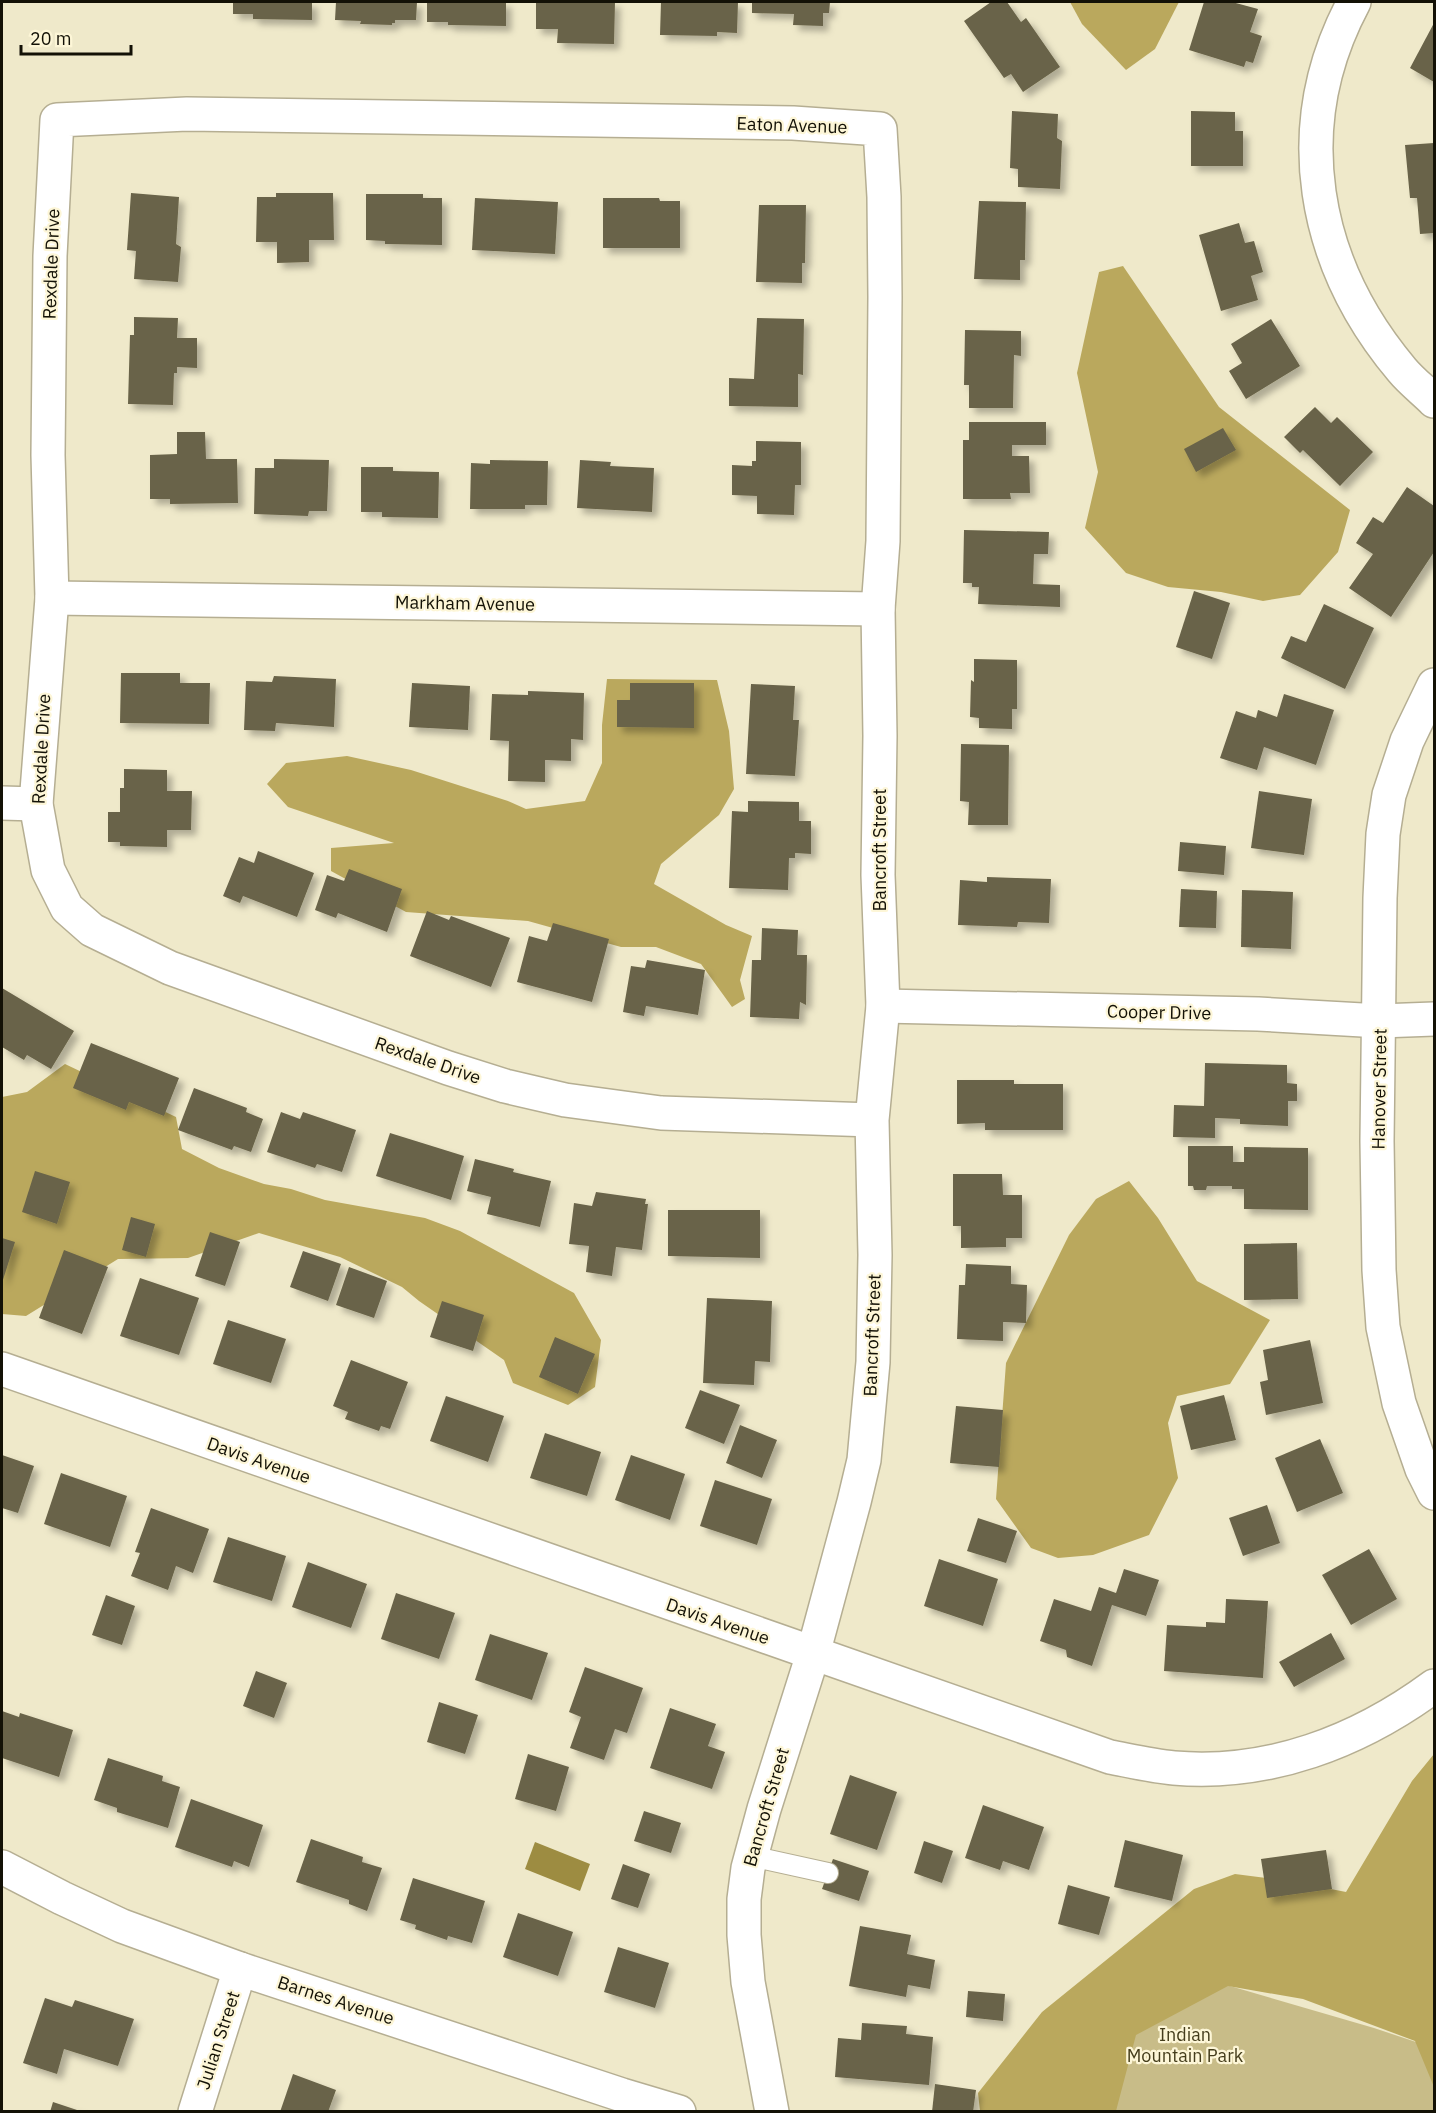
<svg xmlns="http://www.w3.org/2000/svg" width="1436" height="2113" font-family="'IBM Plex Sans',sans-serif">
<style>
.green{fill:#c8bc88}
.forest{fill:#baa85d}
.water{fill:#9d8c41}
.building{fill:#696348;filter:url(#shadow)}
.lines{fill:none;stroke-linecap:round;stroke-linejoin:round}
.lane-casing{stroke:#b5ae92;stroke-width:22}
.street-casing{stroke:#b5ae92;stroke-width:36}
.lane{stroke:#fff;stroke-width:20}
.street{stroke:#fff;stroke-width:33}
.labels{text-anchor:middle;dominant-baseline:central;stroke-width:4.5;stroke-linejoin:round;paint-order:stroke}
.street-label{font-size:18px;fill:#131106;stroke:#fdf6d7}
.park-label{font-size:18px;fill:#443c1b;stroke:#fdf6d7}
</style>
<defs>
<filter id="shadow"><feDropShadow dx="5.5" dy="5.5" stdDeviation="3" flood-color="#0004"/></filter>
</defs>
<rect width="100%" height="100%" fill="#efe9ca"/>
<path class="green" d="M1141 1960 1374 2028 1434 2048V2111L1092 2112Z"/>
<g class="forest">
<path d="M1070 2H1179L1155 49 1126 70 1082 24Z"/>
<path d="M1123 266 1219 407 1350 510 1338 552 1300 595 1263 601 1221 592 1168 587 1126 573 1085 528 1098 472 1077 373 1099 272Z"/>
<path d="M607 679 717 680 729 731 734 789 719 815 661 864 654 884 726 925 752 936 740 980 745 999 732 1007 701 964 656 947H621L528 921 406 912 331 871V848L394 843 288 807 267 784 286 763 347 756 411 770 508 801 526 809 585 801 602 763V725Z"/>
<path d="M65 1064 176 1117 182 1149 219 1168 264 1184 291 1189 325 1200 425 1218 460 1231 574 1293 601 1340 595 1387 568 1405 513 1383 504 1360 419 1301 402 1287 340 1257 259 1233 188 1258 118 1259 26 1316 2 1314V1097L27 1092Z"/>
<path d="M1129 1181 1158 1218 1197 1281 1270 1320 1230 1384 1177 1396 1168 1423 1178 1478 1149 1535 1093 1555 1058 1558 1031 1548 996 1499 1006 1363 1069 1235 1096 1199Z"/>
<path d="M1434 1754V2087L1415 2041 1303 1999 1228 1986 1136 2035 1116 2111H980L978 2093 1042 2012 1194 1889 1235 1874 1290 1881 1346 1892 1412 1781Z"/>
</g>
<path class="water" d="M535 1842 590 1864 580 1891 525 1869Z"/>
<g class="building">
<path d="M233 2H312V20L253 19V14H233Z"/>
<path d="M336 2H417L416 20H395V23H392V25L360 24 361 21 335 20Z"/>
<path d="M427 2H506V26L448 25V22H427Z"/>
<path d="M536 2H615L614 44 557 43 558 29H536Z"/>
<path d="M661 2H738L737 33 717 32V36L660 35Z"/>
<path d="M752 2H830L829 13H823V26L793 25 794 14 752 13Z"/>
<path d="M991 2H1007L1021 22 1026 18 1060 67 1023 92 1011 74 1004 78 964 21Z"/>
<path d="M1204 2H1232L1258 9 1250 32 1262 36 1253 63 1246 61 1244 67 1189 50Z"/>
<path d="M1434 23V82L1410 68Z"/>
<path d="M1012 111 1058 114 1057 138 1062 141 1060 189 1018 187V169L1010 168Z"/>
<path d="M1191 111 1235 112V131H1243V166H1191Z"/>
<path d="M1434 143V233L1420 234 1417 198H1410L1405 145Z"/>
<path d="M131 193 179 197 176 244 181 247 178 282 134 279 136 251 127 250Z"/>
<path d="M276 193H333L334 240H309V262L277 263V242H256L257 197H276Z"/>
<path d="M366 194H423V198H442V245L385 244V241L366 240Z"/>
<path d="M475 198 558 202 555 254 472 250Z"/>
<path d="M603 198H659L660 201H680V248H603Z"/>
<path d="M979 201 1026 202 1025 260H1020V280L974 279Z"/>
<path d="M759 205H806L805 263H802V283L756 282Z"/>
<path d="M1239 223 1245 243 1254 241 1263 272 1251 276 1258 300 1221 311 1199 235Z"/>
<path d="M134 317 178 318 177 338H197V368L177 367V373H174L173 405 128 404 130 335H134Z"/>
<path d="M757 318 804 319 803 375 798 374V407L729 406V378L754 379Z"/>
<path d="M1271 319 1300 366 1246 399 1229 371 1242 363 1231 344Z"/>
<path d="M965 330 1021 331V356L1014 355 1013 408H969V385H964Z"/>
<path d="M1315 407 1331 423 1337 417 1373 452 1340 486 1303 450 1300 453 1284 437Z"/>
<path d="M969 422H1046V445H1012V456H1029L1030 493H1010L1011 499H963V440H969Z"/>
<path d="M1223 428 1236 450 1196 472 1184 449Z"/>
<path d="M177 432H205L206 459H237L238 503 170 504V499H150V455L177 454Z"/>
<path d="M756 441 801 442V485H795L794 515 757 514V496L732 495V465L752 466V461H756Z"/>
<path d="M274 459 329 460 327 511H309L308 516 254 514 255 468H274Z"/>
<path d="M490 460 548 461 547 505H525V509H470L471 463 490 464Z"/>
<path d="M580 460 611 462 610 466 654 468 652 512 577 508Z"/>
<path d="M361 467H393V471L439 472 438 518 382 517V512H361Z"/>
<path d="M1407 487 1434 506V552L1391 617 1349 588 1373 554 1356 543 1373 517 1383 523Z"/>
<path d="M964 530 1049 532 1048 554H1034L1033 584 1060 585V607L978 604 979 587H972V583H963Z"/>
<path d="M1194 591 1230 603 1212 659 1176 647Z"/>
<path d="M1324 604 1374 628 1345 689 1281 658 1291 636 1306 642Z"/>
<path d="M974 659 1017 660V709H1012V729L979 728V718L970 717 971 680 974 682Z"/>
<path d="M121 673H180V683H210L209 724 120 723Z"/>
<path d="M274 676 336 679 334 727 276 723 275 731 244 730 246 681 272 682Z"/>
<path d="M412 683 470 686 468 730 409 727Z"/>
<path d="M630 683H694V728L617 727V700H630Z"/>
<path d="M751 684 795 686 793 720H799L795 776 746 774Z"/>
<path d="M528 691 584 693 583 740 571 739V761L545 760V782L508 781 509 741 490 740 492 694 528 695Z"/>
<path d="M1284 694 1334 710 1316 765 1264 747 1257 770 1220 758 1236 711 1256 718 1258 710 1277 717Z"/>
<path d="M961 744 1009 745 1008 825H968L969 802 960 801Z"/>
<path d="M124 769 167 770V791H192L191 830H167V847L120 846V842H108V812H120V788H124Z"/>
<path d="M1259 791 1312 799 1304 855 1251 848Z"/>
<path d="M748 801 799 802V821H811V854L795 853V858H789L788 890 729 888 732 811 748 812Z"/>
<path d="M1180 842 1226 846 1224 875 1178 871Z"/>
<path d="M258 851 314 873 297 917 243 896 240 903 223 896 239 857 254 863Z"/>
<path d="M349 869 402 889 387 932 338 913 336 918 315 910 327 875 344 881Z"/>
<path d="M987 877 1051 879 1049 923 1018 922 1017 927 958 925 960 880 987 882Z"/>
<path d="M1181 889 1217 891 1216 928 1179 927Z"/>
<path d="M1242 890 1293 892 1291 949 1241 947Z"/>
<path d="M427 911 449 920 451 916 510 938 491 987 410 956Z"/>
<path d="M553 923 609 939 592 1002 517 982 529 936 547 941Z"/>
<path d="M762 928 798 930 797 955H807L806 1005 800 1002 799 1019 750 1017 752 960H761Z"/>
<path d="M647 960 705 970 698 1015 646 1006 644 1016 623 1012 631 966 645 968Z"/>
<path d="M2 988 74 1031 51 1069 27 1055 24 1060 2 1047Z"/>
<path d="M91 1043 179 1078 164 1116 129 1102 126 1110 73 1088Z"/>
<path d="M1205 1063 1287 1065V1083L1297 1084V1101H1288V1126L1240 1124V1119L1215 1118V1138L1173 1137 1174 1105 1204 1106Z"/>
<path d="M957 1080H1014V1084H1063V1130H985V1123L957 1124Z"/>
<path d="M194 1088 247 1108 246 1112 263 1119 251 1152 234 1146 232 1150 178 1130Z"/>
<path d="M281 1112 300 1119 303 1112 356 1130 342 1172 317 1164 315 1168 267 1152Z"/>
<path d="M390 1133 464 1156 451 1200 376 1176Z"/>
<path d="M1188 1146H1233V1162H1244V1147L1308 1148V1210L1244 1209V1189H1232V1186H1207L1206 1190H1194L1193 1186H1188Z"/>
<path d="M475 1159 514 1169 513 1172 551 1181 540 1227 487 1214 491 1197 467 1191Z"/>
<path d="M35 1171 70 1182 57 1224 22 1212Z"/>
<path d="M953 1174H1002L1003 1195H1022V1238H1006V1247L961 1248V1226H953Z"/>
<path d="M596 1192 646 1199 645 1204H648L642 1250 616 1247 612 1276 586 1272 589 1246 569 1244 574 1203 592 1206Z"/>
<path d="M668 1210H760V1258L668 1256Z"/>
<path d="M131 1217 155 1224 146 1257 122 1250Z"/>
<path d="M210 1232 240 1242 225 1286 195 1276Z"/>
<path d="M2 1238 15 1242 2 1283Z"/>
<path d="M1297 1243 1298 1299 1244 1300V1244Z"/>
<path d="M64 1250 108 1267 82 1334 39 1318Z"/>
<path d="M303 1251 341 1264 328 1301 290 1287Z"/>
<path d="M966 1264 1011 1266V1284L1027 1285 1026 1323 1003 1322V1341L957 1339 959 1285H965Z"/>
<path d="M349 1267 387 1281 374 1318 336 1305Z"/>
<path d="M140 1278 199 1298 179 1355 120 1336Z"/>
<path d="M707 1298 772 1301 770 1362 755 1361 754 1385 703 1383Z"/>
<path d="M442 1301 484 1315 473 1351 430 1337Z"/>
<path d="M228 1320 286 1339 271 1383 213 1364Z"/>
<path d="M555 1337 595 1354 578 1394 539 1377Z"/>
<path d="M1310 1340 1323 1403 1266 1415 1260 1382 1268 1380 1263 1350Z"/>
<path d="M351 1360 408 1382 390 1429 381 1426 379 1431 345 1419 348 1412 333 1406Z"/>
<path d="M700 1390 740 1405 724 1444 685 1428Z"/>
<path d="M1224 1395 1236 1440 1191 1450 1180 1406Z"/>
<path d="M446 1396 504 1416 488 1462 430 1441Z"/>
<path d="M956 1406 1003 1410 999 1467 950 1463Z"/>
<path d="M740 1425 777 1440 762 1478 726 1463Z"/>
<path d="M545 1433 601 1452 587 1496 530 1478Z"/>
<path d="M1320 1439 1343 1493 1297 1512 1275 1458Z"/>
<path d="M2 1455 34 1466 18 1513 2 1508Z"/>
<path d="M631 1455 685 1474 670 1520 615 1500Z"/>
<path d="M61 1473 127 1496 110 1547 44 1524Z"/>
<path d="M715 1480 772 1499 757 1545 700 1526Z"/>
<path d="M1267 1505 1280 1543 1243 1556 1229 1518Z"/>
<path d="M151 1508 209 1529 193 1573 176 1566 168 1590 131 1576 140 1553 135 1552Z"/>
<path d="M978 1518 1017 1531 1006 1563 967 1551Z"/>
<path d="M228 1537 286 1556 272 1601 213 1582Z"/>
<path d="M1369 1549 1397 1599 1351 1625 1322 1575Z"/>
<path d="M939 1559 998 1579 983 1626 924 1606Z"/>
<path d="M308 1562 367 1584 351 1628 292 1607Z"/>
<path d="M1124 1569 1159 1580 1146 1616 1112 1605 1092 1666 1067 1657 1066 1650 1040 1641 1054 1599 1091 1611 1099 1587 1116 1593Z"/>
<path d="M396 1593 455 1613 439 1659 381 1639Z"/>
<path d="M106 1595 135 1606 122 1645 92 1635Z"/>
<path d="M1226 1599 1268 1601 1263 1678 1164 1671 1167 1625 1206 1627V1622L1225 1623Z"/>
<path d="M1331 1633 1345 1659 1294 1687 1279 1662Z"/>
<path d="M490 1634 548 1653 532 1700 475 1680Z"/>
<path d="M585 1667 643 1688 627 1733 615 1729 604 1760 570 1748 581 1717 569 1712Z"/>
<path d="M256 1671 287 1683 274 1718 243 1706Z"/>
<path d="M439 1702 478 1715 465 1754 427 1742Z"/>
<path d="M670 1708 716 1724 708 1746 725 1752 712 1789 650 1768Z"/>
<path d="M2 1711 19 1717 20 1713 73 1730 59 1777 2 1758Z"/>
<path d="M528 1754 569 1767 556 1811 515 1799Z"/>
<path d="M108 1758 163 1776 162 1781 180 1787 168 1828 117 1812V1808L94 1800Z"/>
<path d="M850 1775 897 1792 877 1850 830 1834Z"/>
<path d="M191 1799 263 1825 249 1867 234 1861 232 1867 175 1847Z"/>
<path d="M983 1805 1044 1827 1029 1870 1003 1861 1000 1870 965 1858Z"/>
<path d="M644 1811 681 1823 671 1853 634 1841Z"/>
<path d="M311 1839 363 1857 362 1862 382 1868 367 1911 349 1904V1900L296 1882Z"/>
<path d="M1125 1840 1183 1855 1172 1901 1114 1887Z"/>
<path d="M924 1841 953 1851 942 1883 914 1873Z"/>
<path d="M1326 1850 1332 1889 1267 1898 1261 1859Z"/>
<path d="M833 1859 869 1871 859 1901 822 1889Z"/>
<path d="M623 1864 650 1874 638 1908 611 1899Z"/>
<path d="M413 1878 485 1901 472 1943 448 1936 447 1940 415 1929 416 1925 400 1920Z"/>
<path d="M1068 1885 1110 1897 1099 1935 1058 1924Z"/>
<path d="M518 1913 573 1932 558 1976 503 1957Z"/>
<path d="M860 1926 911 1935 907 1954 935 1960 930 1989 908 1985 906 1997 849 1986Z"/>
<path d="M618 1947 669 1963 655 2008 604 1992Z"/>
<path d="M968 1991 1005 1994 1003 2021 966 2017Z"/>
<path d="M45 1998 72 2007 75 2000 134 2019 118 2066 64 2049 57 2074 23 2063Z"/>
<path d="M862 2023 907 2026 906 2034 933 2037 929 2085 835 2077 838 2038 861 2040Z"/>
<path d="M293 2074 336 2090 328 2112H280Z"/>
<path d="M935 2084 976 2090 973 2112H932Z"/>
<path d="M53 2102 80 2111V2112H50Z"/>
</g>
<g class="lines">
<g class="lane-casing">
<path id="lane" d="M751 1856 828 1873"/>
</g>
<g class="street-casing">
<g id="street">
<path d="M1354 2C1287 127 1312 263 1402 370 1411 381 1424 391 1434 401"/>
<path d="M52 598 878 609"/>
<path d="M1434 685 1407 741 1389 795 1383 834 1380 898 1377 1141 1379 1270 1383 1327 1399 1403 1422 1469 1434 1493"/>
<path d="M2 803 36 804"/>
<path d="M883 1006 1258 1014 1380 1021 1434 1019"/>
<path d="M2 1369 1110 1757C1131 1761 1152 1766 1174 1768 1269 1776 1358 1742 1434 1686"/>
<path d="M2 1867 62 1898 122 1926 240 1969 622 2095 679 2112"/>
<path d="M195 2112 240 1969"/>
<path d="M772 2112 748 1982 744 1935V1899L748 1868 764 1809 813 1654 854 1502 864 1460 873 1362 875 1255 872 1120 883 1006 878 875 880 736 878 609 883 541 885 297 884 197 880 129 793 123 187 114 57 120 50 256 48 455 52 598 36 804 48 870 67 908 92 930 170 968 448 1068 505 1086 565 1100 661 1113 872 1120"/>
</g>
</g>
<use href="#lane" class="lane"/>
<use href="#street" class="street"/>
</g>
<g class="labels">
<g class="street-label">
<text transform="translate(792 125) rotate(2)">Eaton Avenue</text>
<text transform="translate(51 264) rotate(-88)">Rexdale Drive</text>
<text transform="translate(465 603) rotate(1)">Markham Avenue</text>
<text transform="translate(41 749) rotate(-87)">Rexdale Drive</text>
<text transform="translate(879 850) rotate(-90)">Bancroft Street</text>
<text transform="translate(1159 1012) rotate(1)">Cooper Drive</text>
<text transform="translate(428 1060) rotate(19)">Rexdale Drive</text>
<text transform="translate(1379 1089) rotate(-89)">Hanover Street</text>
<text transform="translate(872 1335) rotate(-88)">Bancroft Street</text>
<text transform="translate(259 1460) rotate(19)">Davis Avenue</text>
<text transform="translate(718 1621) rotate(19)">Davis Avenue</text>
<text transform="translate(766 1807) rotate(-74)">Bancroft Street</text>
<text transform="translate(336 2000) rotate(18)">Barnes Avenue</text>
<text transform="translate(218 2040) rotate(-72)">Julian Street</text>
</g>
<g class="park-label">
<text x="1185" y="2034">Indian<tspan x="1185" dy="21">Mountain Park</tspan></text>
</g>
</g>
<rect width="1436" height="2113" fill="none" stroke="#131106" stroke-width="6"/>
<path d="M21 45v9h110v-9" fill="none" stroke="#131106" stroke-width="3"/>
<text x="30" y="45" font-size="18" fill="#131106" stroke="#fdf6d7" stroke-width="4.5" paint-order="stroke">20 m</text>
</svg>
